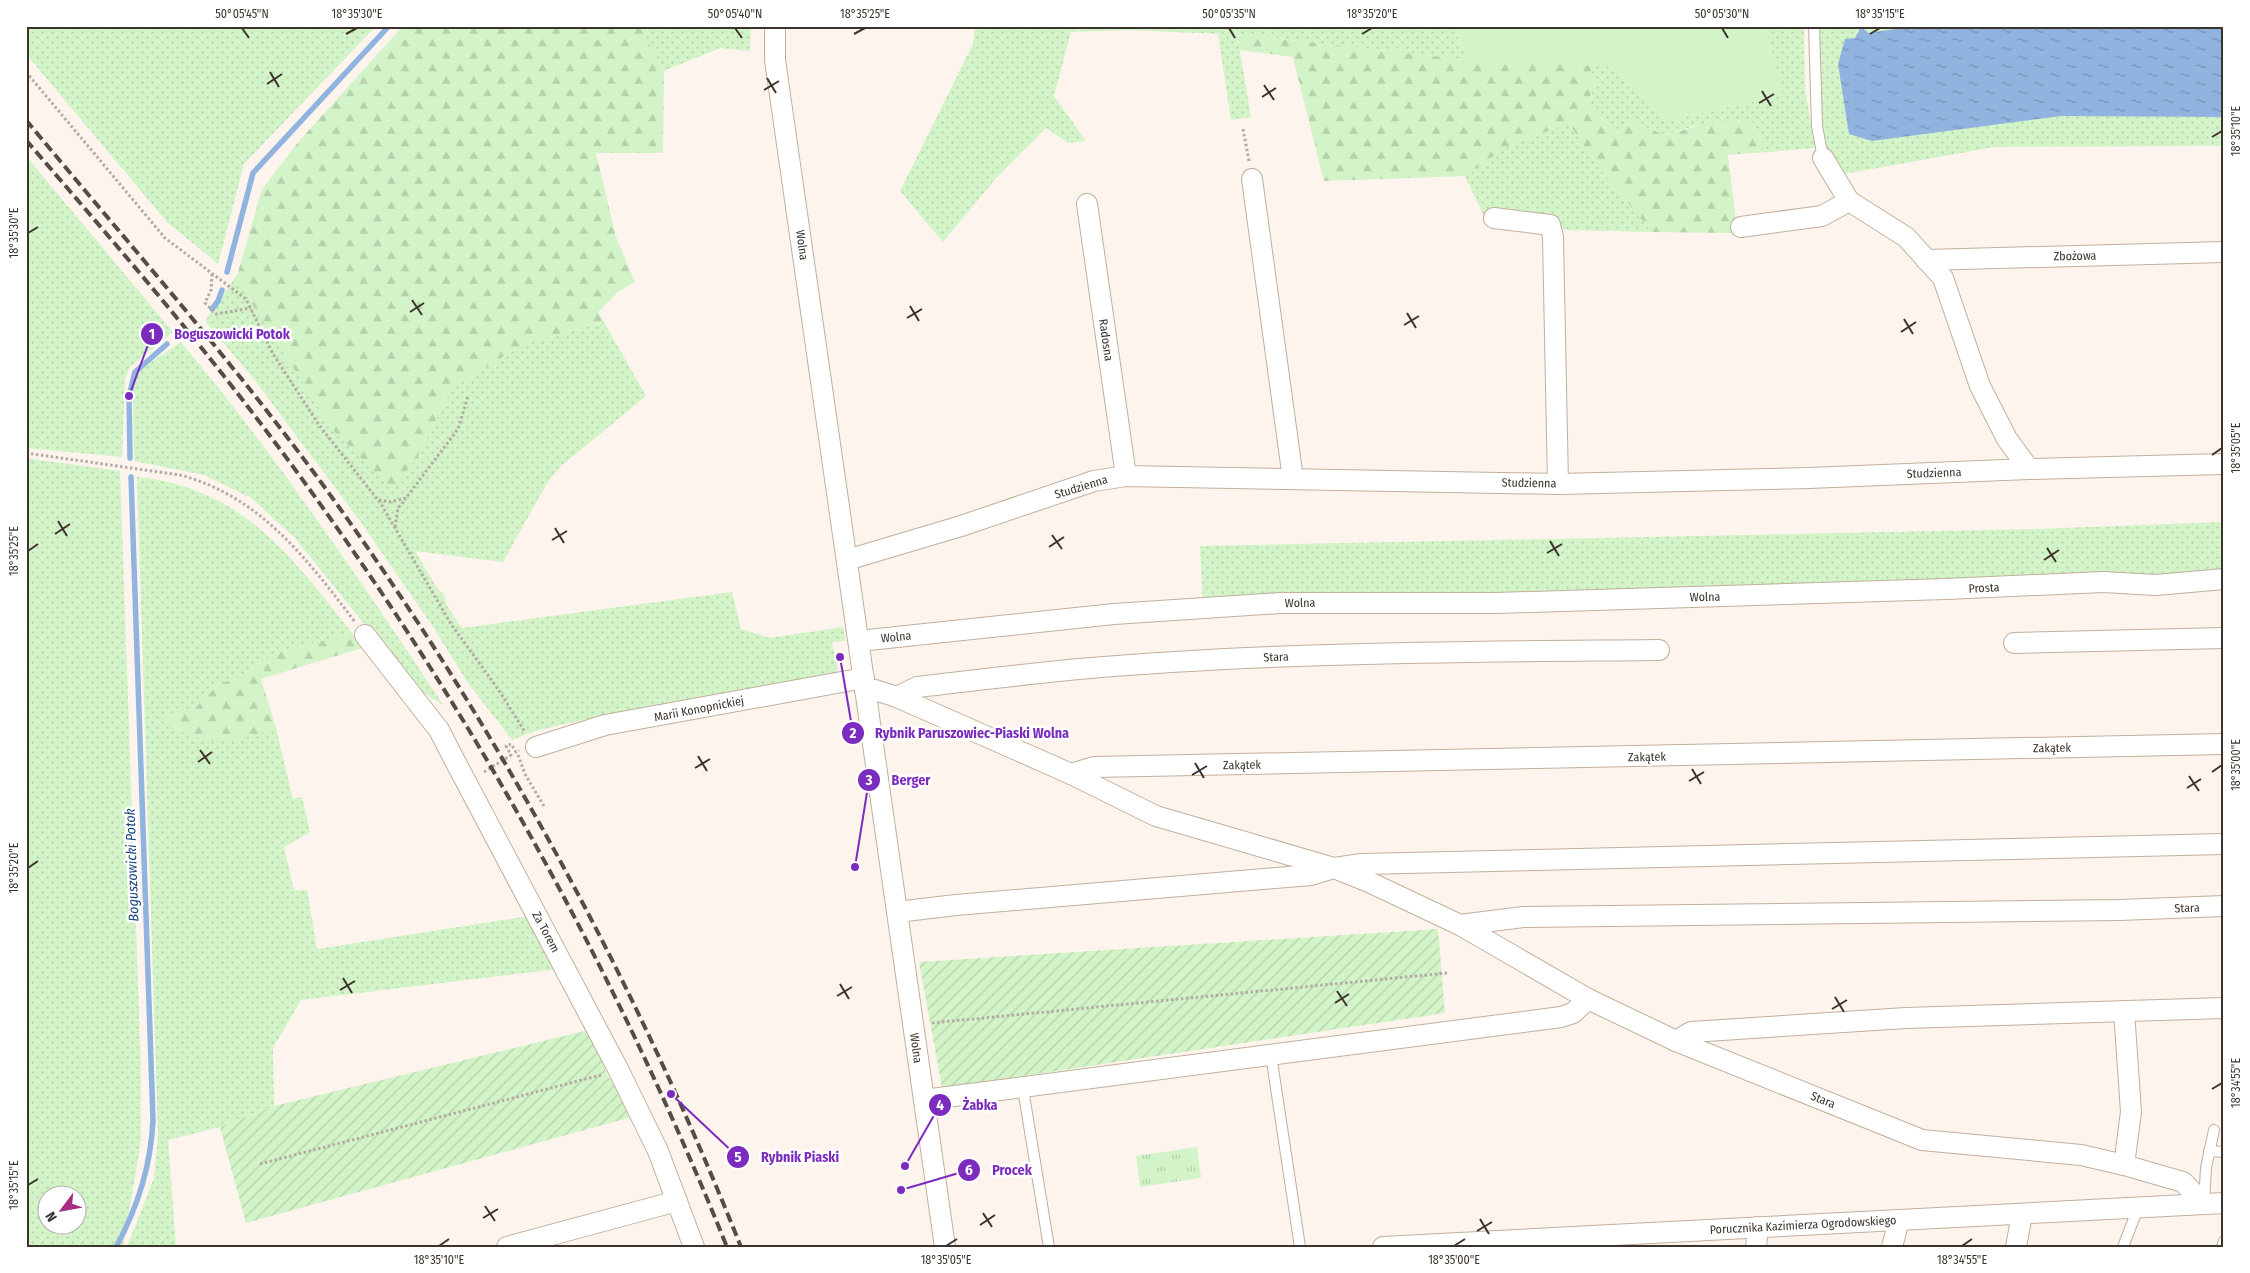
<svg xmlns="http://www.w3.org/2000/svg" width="2250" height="1273" font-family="'Fira Sans Condensed',sans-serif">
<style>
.grass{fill:url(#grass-dots);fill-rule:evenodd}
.forest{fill:url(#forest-firs)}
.park{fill:url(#park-tufts)}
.garden{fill:url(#garden-furrows)}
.pitch{fill:#d3f3c8}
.water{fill:url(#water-ripples)}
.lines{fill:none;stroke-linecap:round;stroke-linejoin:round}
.stream{stroke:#91b3df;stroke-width:5.5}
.service-casing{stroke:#c2af9c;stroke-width:12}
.minor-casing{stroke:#c2af9c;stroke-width:22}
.path{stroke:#b4aca4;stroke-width:3;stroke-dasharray:2.5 2.5;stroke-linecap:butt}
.service{stroke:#fff;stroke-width:10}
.minor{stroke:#fff;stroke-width:20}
.rail{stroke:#554d45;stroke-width:4;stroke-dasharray:10 5;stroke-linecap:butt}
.ticks{fill:none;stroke:#3c342c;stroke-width:2}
.labels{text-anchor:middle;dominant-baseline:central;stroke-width:5;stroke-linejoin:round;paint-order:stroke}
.street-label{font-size:12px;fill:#3c342c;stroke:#fff}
.water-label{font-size:14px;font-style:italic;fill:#17447a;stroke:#fff}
.leader{fill:none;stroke:#7b2cbf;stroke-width:2}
.callout-dot{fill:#7b2cbf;stroke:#fff;stroke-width:2}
.mark-label{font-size:15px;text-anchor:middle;font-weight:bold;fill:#fff}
.callout-label{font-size:14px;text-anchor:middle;font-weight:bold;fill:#7b2cbf;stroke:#fff;stroke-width:5;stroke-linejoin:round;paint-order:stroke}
.neatline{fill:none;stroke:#3c342c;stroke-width:2}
.ticks-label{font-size:12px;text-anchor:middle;fill:#3c342c}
</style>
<defs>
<pattern id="grass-dots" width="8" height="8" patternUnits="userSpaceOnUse" patternTransform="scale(1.25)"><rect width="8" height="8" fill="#d3f3c8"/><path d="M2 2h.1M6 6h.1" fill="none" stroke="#b6d1ac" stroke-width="1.8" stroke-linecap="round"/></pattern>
<pattern id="forest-firs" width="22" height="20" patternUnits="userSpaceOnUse" patternTransform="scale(1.25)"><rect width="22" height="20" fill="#d3f3c8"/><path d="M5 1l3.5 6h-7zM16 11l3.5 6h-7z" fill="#b6d1ac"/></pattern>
<pattern id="park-tufts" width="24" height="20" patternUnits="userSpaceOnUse" patternTransform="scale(1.25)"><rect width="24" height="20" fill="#d3f3c8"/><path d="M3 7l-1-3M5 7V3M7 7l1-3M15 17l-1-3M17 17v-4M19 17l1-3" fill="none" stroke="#b6d1ac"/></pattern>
<pattern id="garden-furrows" width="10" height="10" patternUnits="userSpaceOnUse" patternTransform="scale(1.25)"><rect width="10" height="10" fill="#d3f3c8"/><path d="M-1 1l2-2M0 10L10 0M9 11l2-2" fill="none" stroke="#b6d1ac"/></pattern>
<pattern id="water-ripples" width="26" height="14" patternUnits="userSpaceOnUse" patternTransform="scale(1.25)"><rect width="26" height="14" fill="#91b3df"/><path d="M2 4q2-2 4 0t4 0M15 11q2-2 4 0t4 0" fill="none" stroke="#7892b5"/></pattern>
</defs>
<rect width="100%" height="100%" fill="#fdf5ed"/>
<g class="grass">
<path d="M26 26H376L244 164 218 264 167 222 26 54Z"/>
<path d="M640 26H751L750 51 720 48 664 71Z"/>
<path d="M975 26H1453L1468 60 1237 34 1251 117 1231 120 1218 34 1130 30 1071 32 1054 96 1086 141 1068 143 1046 128 996 178 943 242 900 191 973 44Z"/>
<path d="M1765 26H1804L1805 89 1815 148 1768 152 1752 122 1694 126 1665 135 1632 122 1617 132 1585 104 1596 86 1589 65 1607 66 1641 93 1667 120 1783 95Z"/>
<path d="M1818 26H2224V146L1995 147 1844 174 1828 158 1822 129Z"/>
<path d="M1569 123 1593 159 1652 232 1567 230 1534 217 1483 214 1465 176 1506 147Z"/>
<path d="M26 156 173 332 130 367 125 379 122 457 26 448Z"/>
<path d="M237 275 418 456 452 388 524 344 604 322 646 396 560 467 547 483 503 562 415 551 437 588 445 596 446 604 462 628 732 592 741 629 770 638 843 627 846 641 832 642 839 675 601 716 535 731 512 740 468 683 431 624 360 521 253 378 205 321Z"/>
<path d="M181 342C277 457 361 581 444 706L416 688 294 537 251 498 204 475 134 461 133 389 136 372Z"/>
<path d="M26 458 120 471 141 1071V1141L123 1247H26ZM48 1196H78V1226H48Z"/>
<path d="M137 477C241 487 292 556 352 633L275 653 234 680 220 683 192 711 176 712 170 726C211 747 234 742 276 728L293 799 302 797 310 832 284 847 294 890H307L317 949 529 916 558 969 301 1000 273 1048 274 1106 220 1127 168 1140 176 1247H127L154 1178 158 1136Z"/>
<path d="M2224 522V574L1203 604 1200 546 2036 529Z"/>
</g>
<g class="forest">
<path d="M403 26H640L664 71 663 153H596L616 237 635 282 618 292 598 312 604 322 524 344 452 388 418 456 392 489 334 431 236 279 262 189 299 141Z"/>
<path d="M1237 34 1468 60 1589 65 1596 86 1585 104 1617 132 1632 122 1665 135 1717 121 1752 122 1768 152 1728 155 1736 221 1732 233 1652 232 1595 163 1569 123 1506 147 1465 176 1324 181 1293 57 1240 50Z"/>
<path d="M352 633 362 648 261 679 276 728C232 743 213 748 170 726L165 718 176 711H192L220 683 234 680 275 653Z"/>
</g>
<path class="park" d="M1197 1147 1201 1178 1140 1187 1136 1156Z"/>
<g class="garden">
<path d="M1438 929 1445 1013 942 1088 919 962Z"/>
<path d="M589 1030 606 1065 605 1070 609 1078 614 1080 632 1117 246 1223 220 1127 274 1106Z"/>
</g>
<path class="pitch" d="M1453 26H1765L1783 95 1667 120 1641 93 1607 66 1468 60Z"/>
<path class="water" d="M1914 26H2224V117L2061 116 1872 141 1849 134 1838 64 1845 39 1855 38 1861 27 1869 33Z"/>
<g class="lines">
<g class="stream">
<path d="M227 272 253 173 389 26"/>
<path d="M212 309 218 301 222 290"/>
<path d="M130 458 129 396 135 372 167 344"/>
<path d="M116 1247C138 1207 151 1165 153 1120L131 477"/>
</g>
<g class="service-casing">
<g id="service">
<path d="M1814 26 1817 126 1823 158"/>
<path d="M1271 1055 1300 1247"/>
<path d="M1023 1089 1049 1247"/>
<path d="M2209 1151 2224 1152"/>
<path d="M2204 1203 2206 1168 2214 1130"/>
<path d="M2123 1247 2138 1208"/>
<path d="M2222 1247 2224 1241"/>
</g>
</g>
<g class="minor-casing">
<g id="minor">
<path d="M775 26V60L945 1247"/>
<path d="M1823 158 1849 201 1906 237 1943 278 1980 386 2007 439 2029 469"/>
<path d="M1252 179 1293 479"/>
<path d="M1087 204 1126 476"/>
<path d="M1494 218 1550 225 1553 237 1558 484"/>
<path d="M1741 227 1822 216 1849 201"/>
<path d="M1926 260 2224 252"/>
<path d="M847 560 961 526 1094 481 1126 476 1558 484 1809 478 2029 469 2224 464"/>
<path d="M365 635 439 730 455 761 618 1069 658 1151 694 1247"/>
<path d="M859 641 1114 614 1280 603H1497L1946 589 2103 582 2156 585 2224 579"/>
<path d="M2014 643 2224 638"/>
<path d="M865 690H875L897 697 1071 774 1156 816 1334 868 1369 882 1460 925 1588 999 1676 1041 1922 1140 2081 1155 2124 1165 2183 1182 2204 1204"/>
<path d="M897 697 917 687C971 681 1025 674 1079 669 1271 652 1466 652 1659 650"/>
<path d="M536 747 605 725 864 678"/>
<path d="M1071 774 1094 767 2224 744"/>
<path d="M897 912 956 905 1311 875 1334 868 1362 864 2224 844"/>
<path d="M1460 925 1523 917 2119 910 2224 906"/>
<path d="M2124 1011 2131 1112 2124 1165"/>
<path d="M1676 1041 1691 1032 1906 1018 2224 1008"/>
<path d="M924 1100 1561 1017 1573 1013 1588 999"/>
<path d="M507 1247 677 1201"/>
<path d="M1383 1247 2224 1203"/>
<path d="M1756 1247 1758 1227"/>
<path d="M1892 1247 1899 1220"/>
<path d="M2016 1247 2022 1214"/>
</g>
</g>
<g class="path">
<path d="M26 72 165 238 246 299 273 354 319 425 381 504 451 624 498 689 525 732"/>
<path d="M1243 129 1249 161"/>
<path d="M212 274 211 290 205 303 216 314 251 308"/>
<path d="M26 453 180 475C260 496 307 559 355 622"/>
<path d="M379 500 390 502 406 498 458 429 468 396"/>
<path d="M395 527 398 508 406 499"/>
<path d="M518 755 525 774 545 808"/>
<path d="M484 772 511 755 506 746 511 744 516 752 519 750"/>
<path d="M932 1023 1447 973"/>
<path d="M260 1164 601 1075"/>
</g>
<use href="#service" class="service"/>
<use href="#minor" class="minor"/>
<g class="rail">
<path d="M26 120C122 236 222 349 312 470 488 709 631 971 741 1247"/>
<path d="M26 140C105 232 185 324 258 420 451 673 608 952 727 1247"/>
</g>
</g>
<path class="ticks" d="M242 28 249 38M735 28 742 38M1229 28 1235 38M1722 28 1728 38M346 34 357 28M854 34 865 28M1362 34 1372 28M1870 34 1880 28M270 72 279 87M767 78 776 93M267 84 282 74M1264 85 1274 100M764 90 779 81M1762 91 1771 106M1262 97 1276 88M1759 103 1774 94M2212 137 2222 131M28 233 38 227M412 300 422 315M910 306 919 321M410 312 424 303M1407 313 1416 328M907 318 922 309M1904 319 1913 334M1404 325 1419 316M1901 332 1916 322M2212 455 2222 448M58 521 67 536M555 528 564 543M55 534 70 524M1052 535 1062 549M552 540 567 531M1550 541 1559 556M1049 547 1064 537M2047 548 2056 562M28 551 38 544M1547 553 1562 544M2044 560 2059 550M200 750 210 764M698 756 707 771M198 762 212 752M1195 763 1204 778M695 768 710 759M1692 769 1701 784M2212 772 2222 765M1192 775 1207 766M2189 776 2199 791M1689 781 1704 772M2187 788 2201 779M28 868 38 861M343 978 352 993M840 984 849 999M340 990 355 981M1337 991 1347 1006M837 996 852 987M1835 997 1844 1012M1335 1003 1349 994M1832 1009 1847 1000M2212 1089 2222 1083M28 1185 38 1179M485 1206 495 1221M983 1213 992 1227M483 1218 498 1209M1480 1219 1489 1234M980 1225 995 1215M1477 1231 1492 1222M439 1246 449 1239M946 1246 957 1239M1454 1246 1465 1239M1962 1246 1972 1239"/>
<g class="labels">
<g class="street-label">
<text transform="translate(802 245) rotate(82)">Wolna</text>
<text transform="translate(2075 256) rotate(-1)">Zbożowa</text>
<text transform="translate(1106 340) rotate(82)">Radosna</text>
<text transform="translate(1934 473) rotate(-2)">Studzienna</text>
<text transform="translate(1529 483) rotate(1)">Studzienna</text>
<text transform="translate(1081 487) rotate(-17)">Studzienna</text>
<text transform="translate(1984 588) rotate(-3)">Prosta</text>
<text transform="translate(1705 597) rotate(-1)">Wolna</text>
<text transform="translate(1300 603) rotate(-1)">Wolna</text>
<text transform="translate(896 637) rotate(-6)">Wolna</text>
<text transform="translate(1276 657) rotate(-2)">Stara</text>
<text transform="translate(699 709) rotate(-11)">Marii Konopnickiej</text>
<text transform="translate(2052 748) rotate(-1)">Zakątek</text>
<text transform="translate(1647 757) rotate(-1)">Zakątek</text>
<text transform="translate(1242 765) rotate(-1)">Zakątek</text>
<text transform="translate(2187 908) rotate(-2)">Stara</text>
<text transform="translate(546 932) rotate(62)">Za Torem</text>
<text transform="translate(916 1048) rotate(82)">Wolna</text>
<text transform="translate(1823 1100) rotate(22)">Stara</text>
<text transform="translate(1803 1225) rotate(-3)">Porucznika Kazimierza Ogrodowskiego</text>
</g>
<g class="water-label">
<text transform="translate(132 865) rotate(-92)">Boguszowicki Potok</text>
</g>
</g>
<path class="leader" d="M129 396L152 334M840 657L853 733M855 867L869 780M905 1166L940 1105M671 1094L738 1157M901 1190L969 1170"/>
<g class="callout-dot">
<circle cx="129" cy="396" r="5"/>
<circle cx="840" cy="657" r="5"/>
<circle cx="855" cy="867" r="5"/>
<circle cx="905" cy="1166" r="5"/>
<circle cx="671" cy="1094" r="5"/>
<circle cx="901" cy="1190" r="5"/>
<circle cx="152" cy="334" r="12"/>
<circle cx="853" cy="733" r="12"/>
<circle cx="869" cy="780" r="12"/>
<circle cx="940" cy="1105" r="12"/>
<circle cx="738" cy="1157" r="12"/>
<circle cx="969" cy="1170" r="12"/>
</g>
<g class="mark-label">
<text x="152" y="339">1</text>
<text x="853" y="738">2</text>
<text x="869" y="785">3</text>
<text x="940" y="1110">4</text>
<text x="738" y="1162">5</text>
<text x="969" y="1175">6</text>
</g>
<g class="callout-label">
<text x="232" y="339">Boguszowicki Potok</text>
<text x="972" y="738">Rybnik Paruszowiec-Piaski Wolna</text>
<text x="911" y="785">Berger</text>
<text x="980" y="1110">Żabka</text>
<text x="800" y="1162">Rybnik Piaski</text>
<text x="1012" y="1175">Procek</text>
</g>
<rect width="2250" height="1273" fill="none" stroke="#ffffff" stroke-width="55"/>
<g transform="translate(62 1210) rotate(238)"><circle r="24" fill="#ffffff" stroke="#b1aeab"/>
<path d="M0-4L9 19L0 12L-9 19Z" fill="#a72d81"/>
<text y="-8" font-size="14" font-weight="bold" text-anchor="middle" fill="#3c342c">N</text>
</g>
<rect x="28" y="28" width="2194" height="1218" class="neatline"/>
<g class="ticks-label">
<text x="242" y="18">50°05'45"N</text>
<text x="357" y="18">18°35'30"E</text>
<text x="735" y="18">50°05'40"N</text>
<text x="865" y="18">18°35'25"E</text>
<text x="1229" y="18">50°05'35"N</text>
<text x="1372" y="18">18°35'20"E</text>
<text x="1722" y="18">50°05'30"N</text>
<text x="1880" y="18">18°35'15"E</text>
<text transform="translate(2236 131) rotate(-90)" y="4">18°35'10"E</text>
<text transform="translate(14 233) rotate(-90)" y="4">18°35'30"E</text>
<text transform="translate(2236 448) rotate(-90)" y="4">18°35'05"E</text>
<text transform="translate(14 551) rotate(-90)" y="4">18°35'25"E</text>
<text transform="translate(2236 765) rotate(-90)" y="4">18°35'00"E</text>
<text transform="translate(14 868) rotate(-90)" y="4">18°35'20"E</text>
<text transform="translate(2236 1083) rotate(-90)" y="4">18°34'55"E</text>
<text transform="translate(14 1185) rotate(-90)" y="4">18°35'15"E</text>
<text x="439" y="1264">18°35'10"E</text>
<text x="946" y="1264">18°35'05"E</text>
<text x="1454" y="1264">18°35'00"E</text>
<text x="1962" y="1264">18°34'55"E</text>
</g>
</svg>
